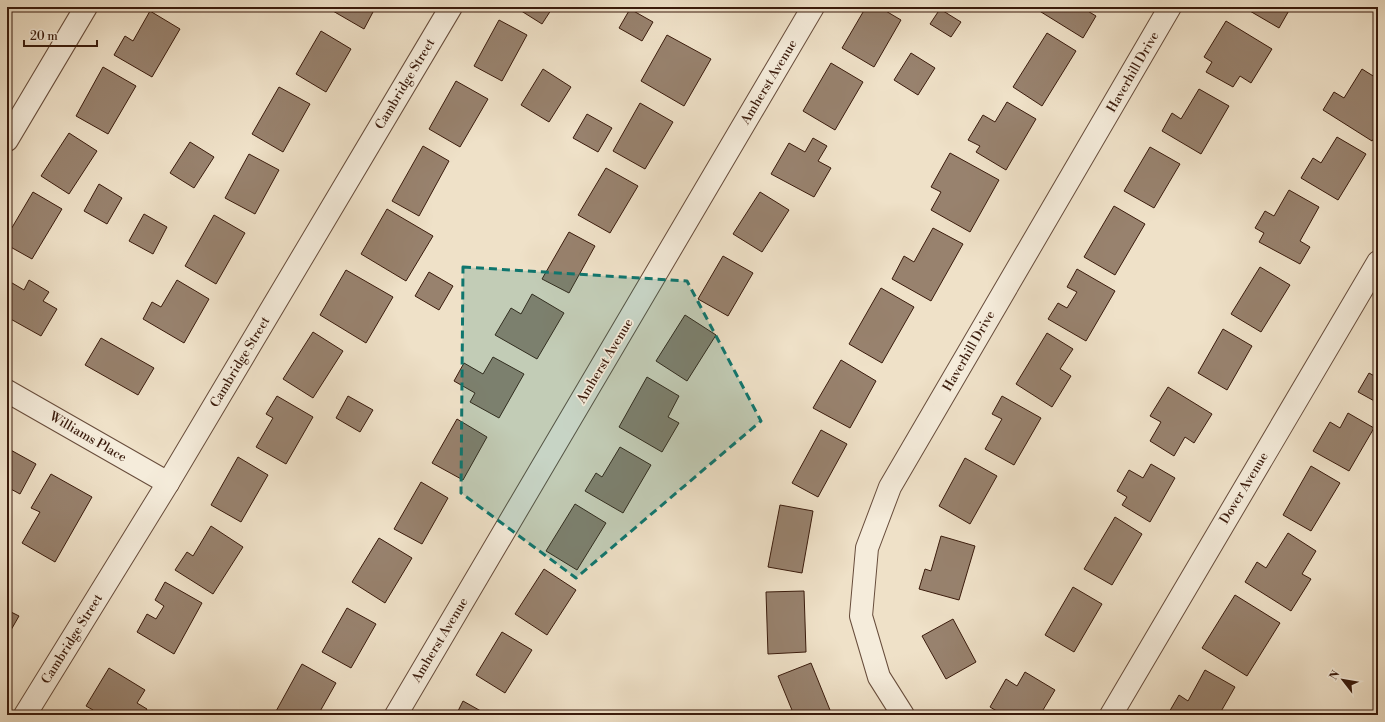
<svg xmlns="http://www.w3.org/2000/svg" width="1385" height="722" font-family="'Libre Bodoni',serif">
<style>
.building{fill:#98826e;stroke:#3a1b0c}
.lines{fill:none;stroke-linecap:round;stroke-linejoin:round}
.minor-casing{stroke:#674c3b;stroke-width:24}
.minor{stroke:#f5ecdb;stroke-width:22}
.marked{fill:#0f766e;fill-opacity:0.2;stroke:#0f766e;stroke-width:3;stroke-dasharray:8 5;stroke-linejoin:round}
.labels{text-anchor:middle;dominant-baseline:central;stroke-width:3.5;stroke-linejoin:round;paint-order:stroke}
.street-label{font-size:13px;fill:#3a1b0c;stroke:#f5ecdb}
</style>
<rect width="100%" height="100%" fill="#efe1c8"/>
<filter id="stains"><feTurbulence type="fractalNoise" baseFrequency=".005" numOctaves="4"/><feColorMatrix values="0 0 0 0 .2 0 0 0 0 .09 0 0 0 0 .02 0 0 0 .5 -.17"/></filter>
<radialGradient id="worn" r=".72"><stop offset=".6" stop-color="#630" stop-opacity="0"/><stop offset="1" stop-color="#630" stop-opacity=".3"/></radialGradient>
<g class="building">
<path d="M326 7H365L373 12 364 29Z"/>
<path d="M515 7H553L542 24Z"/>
<path d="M866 7H879L901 20 874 67 842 48Z"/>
<path d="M1033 7H1088L1086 10 1096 16 1083 38Z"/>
<path d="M1243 7H1291L1279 28Z"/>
<path d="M630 9 653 22 642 41 619 28Z"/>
<path d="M940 9 961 22 951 37 930 24Z"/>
<path d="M150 11 180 29 152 77 114 55 125 36 133 41Z"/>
<path d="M499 20 527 35 502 81 474 66Z"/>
<path d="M1226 21 1272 49 1251 83 1240 76 1233 87 1206 72 1212 62 1204 57Z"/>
<path d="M321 31 351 49 326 92 296 74Z"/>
<path d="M1047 33 1076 51 1042 106 1013 87Z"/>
<path d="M667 35 711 59 684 106 641 81Z"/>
<path d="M911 53 935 68 918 95 894 80Z"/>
<path d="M831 63 863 82 835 130 803 111Z"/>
<path d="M103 67 136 86 108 134 76 116Z"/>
<path d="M543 69 571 87 549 122 521 105Z"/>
<path d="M1362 69 1378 79V109L1374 117 1378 119V133L1372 141 1323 110 1334 92 1344 98Z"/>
<path d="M456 81 488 99 460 147 429 129Z"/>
<path d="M279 87 310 104 283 152 252 134Z"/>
<path d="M1199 89 1229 106 1201 154 1162 131 1172 113 1181 119Z"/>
<path d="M1007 102 1036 119 1006 170 976 152 980 146 968 140 983 115 995 122Z"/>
<path d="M640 103 673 122 645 169 613 151Z"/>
<path d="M587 114 612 128 598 152 573 138Z"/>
<path d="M69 133 97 151 69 194 41 176Z"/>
<path d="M1337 137 1366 154 1338 200 1301 178 1313 158 1321 163Z"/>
<path d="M813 138 827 146 818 161 831 168 814 197 771 174 789 143 805 152Z"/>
<path d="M190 142 214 157 194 188 170 173Z"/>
<path d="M423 146 449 161 419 216 392 201Z"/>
<path d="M1150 147 1180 164 1154 208 1124 191Z"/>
<path d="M950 153 999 180 970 232 931 210 941 192 931 187Z"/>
<path d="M249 154 279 170 255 214 225 198Z"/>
<path d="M606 168 638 186 610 233 578 215Z"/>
<path d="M99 184 122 198 107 224 84 211Z"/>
<path d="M1289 190 1319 207 1300 241 1310 247 1300 264 1259 242 1264 233 1255 228 1265 211 1274 216Z"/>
<path d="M33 192 62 209 32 259 7 245V236Z"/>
<path d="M760 192 789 210 762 252 733 234Z"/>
<path d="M1114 206 1145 224 1115 275 1084 257Z"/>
<path d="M387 209 433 236 406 281 361 254Z"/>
<path d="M144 214 167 227 153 254 129 241Z"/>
<path d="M214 215 245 233 216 284 185 266Z"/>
<path d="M933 228 963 244 931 301 892 279 904 256 914 262Z"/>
<path d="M569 232 595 246 569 293 542 279Z"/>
<path d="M723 256 753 273 728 316 698 299Z"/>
<path d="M1260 267 1290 285 1261 332 1231 314Z"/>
<path d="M1077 269 1115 291 1086 341 1048 319 1058 303 1067 308 1077 292 1067 287Z"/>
<path d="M346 270 393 297 366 343 320 315Z"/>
<path d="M429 272 453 286 439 310 415 296Z"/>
<path d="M7 280 24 290 29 280 49 292 43 301 57 309 41 336 7 317Z"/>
<path d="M177 280 209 299 184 343 143 319 152 302 161 307Z"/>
<path d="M881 288 914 307 882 363 849 344Z"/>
<path d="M532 294 564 313 537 359 495 335 511 308 521 314Z"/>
<path d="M685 315 716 335 687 381 656 361Z"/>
<path d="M1223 329 1252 346 1227 390 1198 373Z"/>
<path d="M313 332 343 351 313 398 283 379Z"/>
<path d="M1047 333 1073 349 1060 369 1071 376 1052 407 1016 384Z"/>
<path d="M101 338 154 368 138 395 85 365Z"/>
<path d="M493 357 524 374 499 418 470 402 475 393 454 381 464 363 483 374Z"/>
<path d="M841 360 876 381 850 428 813 408Z"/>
<path d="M1369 373 1378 378V403L1358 392Z"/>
<path d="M647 377 679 396 668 417 679 423 662 452 619 427Z"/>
<path d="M1168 387 1212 414 1194 443 1185 437 1174 456 1150 441 1161 422 1150 416Z"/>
<path d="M277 396 313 417 286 464 256 447 273 418 266 414Z"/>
<path d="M348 396 373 410 360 432 336 418Z"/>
<path d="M1002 396 1041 418 1014 465 985 449 1002 419 992 414Z"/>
<path d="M1348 413 1374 428 1349 471 1313 451 1330 422 1340 428Z"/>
<path d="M457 419 487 437 463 480 432 463Z"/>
<path d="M821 430 847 444 818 497 792 483Z"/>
<path d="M620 447 651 465 623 513 585 491 596 473 602 477Z"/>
<path d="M7 448 36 464 20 494 7 487Z"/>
<path d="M238 457 268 475 241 522 211 505Z"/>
<path d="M965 458 997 476 970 524 939 506Z"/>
<path d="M1151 464 1175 478 1150 522 1122 505 1127 497 1117 491 1129 470 1143 478Z"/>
<path d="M1311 466 1340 483 1311 531 1283 515Z"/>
<path d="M51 474 92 497 55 562 22 543 40 512 31 508Z"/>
<path d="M421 482 448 498 422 544 394 529Z"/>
<path d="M575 504 606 523 577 570 546 551Z"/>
<path d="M780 505 813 511 802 573 768 567Z"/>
<path d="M1115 517 1142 534 1112 585 1084 569Z"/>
<path d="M211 526 243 547 213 594 175 570 187 552 193 556Z"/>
<path d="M1288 533 1316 551 1302 574 1311 579 1291 611 1245 582 1257 562 1266 568Z"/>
<path d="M941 536 975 546 959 600 919 589 925 569 931 571Z"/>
<path d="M379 538 412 558 385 603 352 582Z"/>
<path d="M544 569 576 590 547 635 515 614Z"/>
<path d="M165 582 202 603 174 654 137 632 147 614 156 619 164 606 155 600Z"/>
<path d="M1073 587 1102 604 1074 652 1045 635Z"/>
<path d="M804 591 806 652 768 654 766 592Z"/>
<path d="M1235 595 1280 623 1247 676 1202 648Z"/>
<path d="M347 608 376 624 351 668 322 652Z"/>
<path d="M7 610 19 616 7 637Z"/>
<path d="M953 619 976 662 946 679 922 636Z"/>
<path d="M502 632 532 650 505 693 476 675Z"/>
<path d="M811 663 832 715H794L778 676Z"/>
<path d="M302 664 336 683 318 715H278L275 713Z"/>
<path d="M109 668 145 690 137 703 147 709 143 715H90L93 710 86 706Z"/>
<path d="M1205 670 1235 687 1219 715H1170L1168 714 1179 695 1188 701Z"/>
<path d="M1025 672 1055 690 1040 715H999L1000 713 990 707 1006 679 1017 686Z"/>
<path d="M463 701 488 715H456Z"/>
</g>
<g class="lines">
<g class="minor-casing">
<g id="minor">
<path d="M7 140 86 7"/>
<path d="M7 391 168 483"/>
<path d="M25 715 168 483 451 7"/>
<path d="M396 715 813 7"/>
<path d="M903 715 879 677 861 616 867 548 890 487 1170 7"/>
<path d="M1111 715 1378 262"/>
</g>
</g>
<use href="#minor" class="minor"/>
</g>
<path class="marked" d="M463 267 687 281 761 421 576 578 461 493Z"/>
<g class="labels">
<g class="street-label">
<text transform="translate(1133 72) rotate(-60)">Haverhill Drive</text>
<text transform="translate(769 82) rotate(-59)">Amherst Avenue</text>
<text transform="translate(405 84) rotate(-59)">Cambridge Street</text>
<text transform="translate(969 351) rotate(-60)">Haverhill Drive</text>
<text transform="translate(605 361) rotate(-59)">Amherst Avenue</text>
<text transform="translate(240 362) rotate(-59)">Cambridge Street</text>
<text transform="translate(88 437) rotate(30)">Williams Place</text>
<text transform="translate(1244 488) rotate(-59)">Dover Avenue</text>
<text transform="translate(72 639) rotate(-58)">Cambridge Street</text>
<text transform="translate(440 640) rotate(-59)">Amherst Avenue</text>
</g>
</g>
<rect width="1385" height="722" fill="none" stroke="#efe1c8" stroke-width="24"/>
<rect x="8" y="8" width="1369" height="706" fill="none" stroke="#3a1b0c" stroke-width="2"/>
<rect x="12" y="12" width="1361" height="698" fill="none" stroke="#3a1b0c"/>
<g transform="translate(1343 680) rotate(301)" stroke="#f5ecdb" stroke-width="3" paint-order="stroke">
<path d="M0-3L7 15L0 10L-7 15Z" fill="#3a1b0c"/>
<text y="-6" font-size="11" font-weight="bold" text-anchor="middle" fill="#3a1b0c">N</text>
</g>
<path d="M24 40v6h73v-6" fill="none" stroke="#3a1b0c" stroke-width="2"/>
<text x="30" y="40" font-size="12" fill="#3a1b0c" stroke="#f5ecdb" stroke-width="3" paint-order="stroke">20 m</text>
<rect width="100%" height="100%" filter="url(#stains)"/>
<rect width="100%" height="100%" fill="url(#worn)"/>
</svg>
